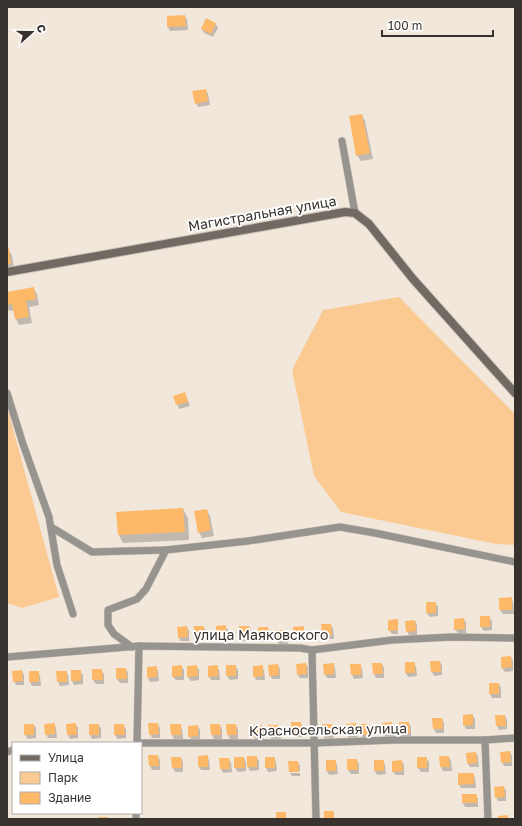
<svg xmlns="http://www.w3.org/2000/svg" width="522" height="826" font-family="'Golos Text',sans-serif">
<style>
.green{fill:#fbca93}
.shadow{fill:#0003}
.building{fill:#feb968}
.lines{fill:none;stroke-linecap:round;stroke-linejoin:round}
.street-casing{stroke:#cdc3b8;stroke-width:8}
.secondary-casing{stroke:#cdc3b8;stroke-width:10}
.street{stroke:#97938e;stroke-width:7}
.secondary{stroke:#706a63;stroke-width:8}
.labels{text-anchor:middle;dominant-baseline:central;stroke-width:3.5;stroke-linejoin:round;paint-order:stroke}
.street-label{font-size:14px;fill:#37322e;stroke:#fff}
</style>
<rect width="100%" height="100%" fill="#f2e7db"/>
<g class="green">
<path d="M399 297 515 414V545L496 544 341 512 314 476 292 370 323 310Z"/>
<path d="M7 407 59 597 22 608 7 603Z"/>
</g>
<g class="shadow">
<path d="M185 16 187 20 188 30 170 31 168 27Z"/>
<path d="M207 19 216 24 218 28 213 37 204 33 202 29Z"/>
<path d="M206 90 208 94 210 105 198 107 196 103Z"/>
<path d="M362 115 365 121 373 159 361 161 357 155Z"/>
<path d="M7 249 12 255 14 270 7 271Z"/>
<path d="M33 288 37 294 39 305 29 307 32 323 19 325 16 319 14 310 9 311 7 307V293Z"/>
<path d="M185 393 190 406 179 409 175 396Z"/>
<path d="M183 509 188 518 189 540 123 543 119 535 117 513Z"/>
<path d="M207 510 210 516 214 536 202 538 199 532Z"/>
<path d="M511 598 513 602 514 614H503L500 610V599Z"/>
<path d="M435 603 438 607V616L430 617 427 613Z"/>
<path d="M489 617 492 621V630L484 631 481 627Z"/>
<path d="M464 619 466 623V633H458L455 629Z"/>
<path d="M397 620 399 623H397L398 634H392L389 630Z"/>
<path d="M415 621 417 625V635H409L407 631Z"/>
<path d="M322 625H331L333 629 334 639H325L323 635Z"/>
<path d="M225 626 228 630V640H220L217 637Z"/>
<path d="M187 627 189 631V641H181L179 638Z"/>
<path d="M203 627 206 630V640L198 641 195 637Z"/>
<path d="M249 627 251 631 252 640 243 641 241 637Z"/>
<path d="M303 627 305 631 306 641H297L295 637Z"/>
<path d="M268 628 270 632V641L262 642 260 638Z"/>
<path d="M276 631H285L287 635 288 645H279L277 641Z"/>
<path d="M511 657 513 661V671L505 672 502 668Z"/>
<path d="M440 662 442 666V675L434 676 432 672Z"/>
<path d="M414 663 416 667 417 676 408 677 406 673Z"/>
<path d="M306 664 308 668V678H300L298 675Z"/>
<path d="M333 664 335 668 336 678H327L325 674Z"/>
<path d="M373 664H382L384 668V678H376L374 674Z"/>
<path d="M278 665 280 669V679H272L270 675Z"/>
<path d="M360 665 362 669 363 678 354 679 352 675Z"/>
<path d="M181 666 184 670V680H176L173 677Z"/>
<path d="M217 666 219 670 220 680H211L209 676Z"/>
<path d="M235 666 238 670V679L230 680 227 676Z"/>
<path d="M262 666 264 670 265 680H256L254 676Z"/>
<path d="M156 667 158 671 159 681 150 682 148 678Z"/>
<path d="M197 667 199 670V680L191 681 188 677Z"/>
<path d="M117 669H126L128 673V683H120L117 679Z"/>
<path d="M93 670H101L104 674V684H96L93 680Z"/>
<path d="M22 671 24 675V685H16L14 681Z"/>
<path d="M80 671 83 675V684L74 685 72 681Z"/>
<path d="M30 672H38L40 676 41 686H32L30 682Z"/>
<path d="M66 672 68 675 69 685 60 686 58 682Z"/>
<path d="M499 684 501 688V698H492L490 694Z"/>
<path d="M472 715 475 719V729H466L464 725Z"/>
<path d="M505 716 507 720V729L499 730 497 726Z"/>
<path d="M433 719H442L444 723V733H436L434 729Z"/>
<path d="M292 723H300L303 727V737H295L292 733Z"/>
<path d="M392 723 394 727V737H386L383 733Z"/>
<path d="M400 723H409L411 727V737H403L400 733Z"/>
<path d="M54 724 56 728 57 738H48L46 734Z"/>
<path d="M158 724 160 728V738H152L150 734Z"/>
<path d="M355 724 357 728 358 738H349L347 735Z"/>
<path d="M34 725 36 728V738L28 739 25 735Z"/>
<path d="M76 725 78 728V738L70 739 68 735Z"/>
<path d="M98 725 101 728V738L92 739 90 735Z"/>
<path d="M123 725 126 729V738L118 739 115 735Z"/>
<path d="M171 725H180L182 729 183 739H174L172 735Z"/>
<path d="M220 725 222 729V739H214L212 735Z"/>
<path d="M227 725H236L238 729V739H230L228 735Z"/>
<path d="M323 725H331L333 729 334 739H325L323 735Z"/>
<path d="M369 725 371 729V738L363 739 361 735Z"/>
<path d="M198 726 200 730V740H192L189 736Z"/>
<path d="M262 726 264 730V740H256L253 736Z"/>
<path d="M278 726 280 730 281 740H272L270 736Z"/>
<path d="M7 729 8 730V740H7Z"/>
<path d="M510 752 512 756V766H504L502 762Z"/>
<path d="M476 753 478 757 479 767H470L468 764Z"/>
<path d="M158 756 160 760V770H152L150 766Z"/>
<path d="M207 756 209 760 210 770H201L199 767Z"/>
<path d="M256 757 259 761V770L250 771 248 767Z"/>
<path d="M440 757H449L451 761 452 771H443L441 767Z"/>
<path d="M172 758H181L183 762V772H175L173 768Z"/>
<path d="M244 758 246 762V771L238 772 235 768Z"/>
<path d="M274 758 276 762 277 771 268 772 266 768Z"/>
<path d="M426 758 429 762V772H421L418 768Z"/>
<path d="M229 759 231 763 232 772 223 773 221 769Z"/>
<path d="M348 760H357L359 764V774H351L348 770Z"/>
<path d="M335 761 337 765 338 774 329 775 327 771Z"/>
<path d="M383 761 385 765 386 774 377 775 375 771Z"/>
<path d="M402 761 404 765V775H396L393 772Z"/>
<path d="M289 762H298L300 766V771H290V773Z"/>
<path d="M290 773H300V776H292Z"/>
<path d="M473 774 475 778 476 788H461L459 785Z"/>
<path d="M504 787 506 791V801H498L496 797Z"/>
<path d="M476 795 478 799V807H465L463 803Z"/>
</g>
<g class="building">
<path d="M185 15 186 26 167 27V16Z"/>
<path d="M206 18 216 23 211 34 201 29Z"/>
<path d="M206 89 208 101 195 104 192 91Z"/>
<path d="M362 114 370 153 356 156 349 116Z"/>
<path d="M7 248H9L11 264H7Z"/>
<path d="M34 287 36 299 26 301 29 317 15 319 12 304 7 305V292Z"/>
<path d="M185 392 188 402 176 405 173 396Z"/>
<path d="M183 508 185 532 118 535 116 512Z"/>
<path d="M207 509 211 530 198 533 194 511Z"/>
<path d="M512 597V610H499V598Z"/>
<rect x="426" y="602" width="10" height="11"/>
<rect x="480" y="616" width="10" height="11"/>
<path d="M464 618 465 629 454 630V619Z"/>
<path d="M398 619V630L388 631V620Z"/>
<path d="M415 620 416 631 406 632 405 621Z"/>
<path d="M321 624H331L332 635H322Z"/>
<path d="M226 625V637H216V626Z"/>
<path d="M187 626 188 637 178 638 177 627Z"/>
<rect x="194" y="626" width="10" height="11"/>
<path d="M239 626H249L250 637H240Z"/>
<path d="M304 626V637L294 638 293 627Z"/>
<path d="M258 627H268L269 638H259Z"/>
<path d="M275 630H285L286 641H276Z"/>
<path d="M511 656 512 667 501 668V657Z"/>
<path d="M430 661H440L441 672H431Z"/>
<rect x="405" y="662" width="10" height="11"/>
<path d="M306 663 307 674 297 675 296 664Z"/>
<path d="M334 663V674L324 675 323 664Z"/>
<path d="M372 663H382L383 674H373Z"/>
<path d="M278 664 279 675 269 676 268 665Z"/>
<path d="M350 664H361V675H351Z"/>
<path d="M182 665V676L172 677V666Z"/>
<path d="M197 665 198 676 187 677V666Z"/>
<path d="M218 665V676L208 677V666Z"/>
<rect x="226" y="665" width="10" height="11"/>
<path d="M263 665V676L253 677V666Z"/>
<path d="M157 666V677L147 678V667Z"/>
<path d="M116 668H126L127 679H116Z"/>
<path d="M92 669H102L103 680H92Z"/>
<path d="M22 670 23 681 13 682 12 671Z"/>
<rect x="71" y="670" width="10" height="11"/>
<rect x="29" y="671" width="10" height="11"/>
<path d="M56 671H67V682H57Z"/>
<rect x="489" y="683" width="10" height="11"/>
<path d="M473 714V725L463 726V715Z"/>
<path d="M495 715H505L506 726H496Z"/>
<path d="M432 718H442L443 729H433Z"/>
<rect x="291" y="722" width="10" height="11"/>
<path d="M392 722 393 733 382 734V723Z"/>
<path d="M399 722H409L410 733H400Z"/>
<path d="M55 723V734L45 735 44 724Z"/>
<path d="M76 723 77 735H67L66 724Z"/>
<path d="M148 723H158L159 734 149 735Z"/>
<path d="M356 723V734L346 735V724Z"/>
<rect x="24" y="724" width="10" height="11"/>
<rect x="89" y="724" width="10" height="11"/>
<path d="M114 724H124L125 735H114Z"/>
<path d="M170 724H181V735H171Z"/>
<path d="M210 724H220L221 735H211Z"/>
<path d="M226 724H236L237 735H227Z"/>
<rect x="322" y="724" width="10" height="11"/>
<path d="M359 724H369L370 735H360Z"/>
<path d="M198 725V736L188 737V726Z"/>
<path d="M262 725 263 736 252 737V726Z"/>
<path d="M268 725H278L279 736H269Z"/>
<path d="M510 751 511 762 501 763 500 752Z"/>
<path d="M476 752 477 763 467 764 466 753Z"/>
<path d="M148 755H158L159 766H149Z"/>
<path d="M208 755V767H198V756Z"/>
<rect x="247" y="756" width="10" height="11"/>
<path d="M439 756H449L450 767H440Z"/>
<path d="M171 757H181L182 768H172Z"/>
<path d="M234 757H244L245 768H234Z"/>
<rect x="265" y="757" width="10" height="11"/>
<rect x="417" y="757" width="10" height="11"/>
<path d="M219 758H229L230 769H220Z"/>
<path d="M347 759H357L358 770H347Z"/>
<rect x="326" y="760" width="10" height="11"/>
<rect x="374" y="760" width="10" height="11"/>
<path d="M402 760 403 771 392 772V761Z"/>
<path d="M288 761H298L299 772H289Z"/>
<path d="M458 773H474V784L458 785Z"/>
<path d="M504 786 505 797 495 798 494 787Z"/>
<rect x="462" y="794" width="15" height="9"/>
<rect x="324" y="811" width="10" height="8"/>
<rect x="276" y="812" width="10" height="7"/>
<path d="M508 815V819H498V816Z"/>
<rect x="98" y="817" width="10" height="2"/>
</g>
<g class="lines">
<g class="street-casing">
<g id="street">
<path d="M342 141 355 213"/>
<path d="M7 393 23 444 49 517 57 565 73 614"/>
<path d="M51 527 92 552 166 550"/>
<path d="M132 647 114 634 108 625V610L137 599 146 589 166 550 248 541 340 527 375 533 515 562"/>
<path d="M312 650 316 819"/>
<path d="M7 657 139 646 300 648 312 650 392 640 452 637 515 638"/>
<path d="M485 740 488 819"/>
<path d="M137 743 139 646"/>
<path d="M141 743H313L395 740H485L515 738"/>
<path d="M7 752 13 750"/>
<path d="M136 819V813"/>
</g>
</g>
<g class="secondary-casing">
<path id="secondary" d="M7 272 345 212 355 213 369 224 413 279 515 393"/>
</g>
<use href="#street" class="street"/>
<use href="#secondary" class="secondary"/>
</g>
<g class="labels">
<g class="street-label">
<text transform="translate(262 213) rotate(-10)">Магистральная улица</text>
<text x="261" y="634">улица Маяковского</text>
<text transform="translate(328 729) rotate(-1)">Красносельская улица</text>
</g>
</g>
<rect width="522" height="826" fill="none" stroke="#37322e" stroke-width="16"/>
<rect x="12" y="742" width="130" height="72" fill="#ffffff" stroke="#afadab"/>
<rect x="20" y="755" width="20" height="6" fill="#706a63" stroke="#afadab"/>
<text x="48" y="762" font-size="12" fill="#37322e">Улица</text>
<rect x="20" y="772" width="20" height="12" fill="#fbca93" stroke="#afadab"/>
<text x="48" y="782" font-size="12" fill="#37322e">Парк</text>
<rect x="20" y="792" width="20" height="12" fill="#feb968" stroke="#afadab"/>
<text x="48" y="802" font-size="12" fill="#37322e">Здание</text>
<g transform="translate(32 32) rotate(69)" stroke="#ffffff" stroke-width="3" paint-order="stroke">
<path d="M0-3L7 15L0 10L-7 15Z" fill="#37322e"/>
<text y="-6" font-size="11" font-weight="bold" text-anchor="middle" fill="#37322e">С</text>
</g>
<path d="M382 30v6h111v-6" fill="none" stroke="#37322e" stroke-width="2"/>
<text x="388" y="30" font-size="12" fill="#37322e" stroke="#ffffff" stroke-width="3" paint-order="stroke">100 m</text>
</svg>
